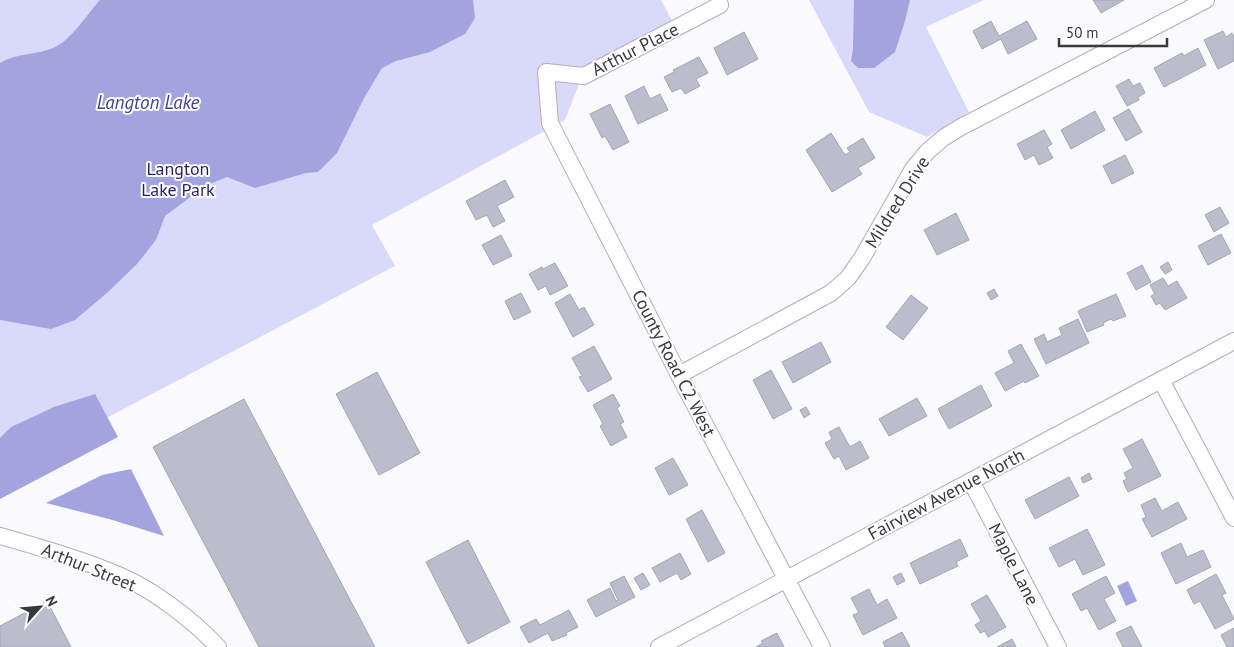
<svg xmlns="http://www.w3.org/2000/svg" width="1234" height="647" font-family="'PT Sans',sans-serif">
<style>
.green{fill:#d9daf9}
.water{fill:#a3a3df}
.building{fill:#bbbccc;stroke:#a4a5b5}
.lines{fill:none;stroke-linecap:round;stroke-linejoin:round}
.minor-casing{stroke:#adadbe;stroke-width:18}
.minor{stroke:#fff;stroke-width:16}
.labels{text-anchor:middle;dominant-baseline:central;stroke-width:4;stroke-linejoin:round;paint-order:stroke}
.street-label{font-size:18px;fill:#38393f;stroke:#fff}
.park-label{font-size:18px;fill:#2a1f64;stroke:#fff}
.water-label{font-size:19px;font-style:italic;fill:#474189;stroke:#fff}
</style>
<rect width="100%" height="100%" fill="#fafafd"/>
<g class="green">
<path d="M0 0H661L673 22 586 66 565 120 372 225 395 266 0 474Z"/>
<path d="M809 0H984L926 27 969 112 927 137 869 112Z"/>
</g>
<g class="water">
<path d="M100 0H473L475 18 465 34 430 52 396 61 382 68 364 98 337 153 318 172 306 173 255 188 227 177 205 186 165 216 156 240 137 264 108 292 75 320 51 329 0 320V63C16 53 36 55 53 48 71 41 87 14 100 0Z"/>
<path d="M854 0H910L905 21 895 52 874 68H858L851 61 853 49Z"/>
<path d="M95 394 118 437 0 499V438L11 427 54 407Z"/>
<path d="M131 469 164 536 109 519 46 503 102 475Z"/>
<path d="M1128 581 1137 601 1126 606 1117 586Z"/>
</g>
<g class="building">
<path d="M1093 0H1124L1101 13Z"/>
<path d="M991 21 999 36 1027 21 1037 39 1008 54 1001 39 982 49 973 31Z"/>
<path d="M1223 31 1226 37 1232 33 1234 37V61L1218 69 1204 40Z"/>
<path d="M744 32 758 59 727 75 714 48Z"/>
<path d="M1198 48 1206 65 1164 87 1154 68 1182 53 1184 56Z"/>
<path d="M699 57 708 73 696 79 700 86 685 94 681 88 672 92 664 77 674 72 673 70Z"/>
<path d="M1129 79 1133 86 1140 83 1145 93 1138 97 1139 100 1127 106 1116 86Z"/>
<path d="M644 86 650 99 660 94 668 110 638 124 625 96Z"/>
<path d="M610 104 629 142 613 150 605 136 602 138 590 114Z"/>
<path d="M1129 109 1142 132 1126 141 1113 118Z"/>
<path d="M1095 111 1105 130 1071 149 1061 130Z"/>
<path d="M1044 130 1052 144 1047 147 1053 158 1039 165 1034 155 1025 160 1017 144Z"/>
<path d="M831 133 845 155 850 152 847 148 863 138 875 158 858 168 862 174 832 192 806 150Z"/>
<path d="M1125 155 1134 173 1112 184 1103 166Z"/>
<path d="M505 180 514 197 497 206 505 221 493 227 487 215 476 220 466 201Z"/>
<path d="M1220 207 1229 223 1214 232 1205 215Z"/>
<path d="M956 213 969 240 937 255 924 230Z"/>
<path d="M1221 234 1231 253 1208 265 1198 246Z"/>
<path d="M501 235 512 256 493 265 482 245Z"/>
<path d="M1168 262 1172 270 1165 274 1160 267Z"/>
<path d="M555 263 568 286 550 295 546 286 538 290 529 274 542 267 543 269Z"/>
<path d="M1142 265 1151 282 1136 290 1127 273Z"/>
<path d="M1163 278 1168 286 1177 281 1187 298 1165 310 1160 303 1156 305 1151 296 1155 294 1150 285Z"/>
<path d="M994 289 998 296 991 300 987 293Z"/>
<path d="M521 293 531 312 514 320 505 301Z"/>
<path d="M570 294 579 310 584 307 594 325 573 337 555 303Z"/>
<path d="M1116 294 1126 316 1113 321 1111 319 1103 323 1104 325 1087 332 1078 311Z"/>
<path d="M911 295 928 308 903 340 886 327Z"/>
<path d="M1078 319 1089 343 1046 364 1034 339 1044 334 1047 342 1062 335 1059 328Z"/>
<path d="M821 342 831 362 793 383 782 362Z"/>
<path d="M1021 344 1039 376 1025 383 1024 381 1005 391 995 373 1014 363 1008 351Z"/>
<path d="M594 346 612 379 588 392 579 377 582 376 572 358Z"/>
<path d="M771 370 792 409 773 419 753 380Z"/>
<path d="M377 372 420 453 379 475 336 394Z"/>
<path d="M981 385 992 406 949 429 938 409Z"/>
<path d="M613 394 620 406 617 408 624 422 620 424 627 437 611 446 600 426 603 424 593 405Z"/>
<path d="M917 398 927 416 889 436 879 419Z"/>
<path d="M244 399 375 647H259L153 447Z"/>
<path d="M806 407 810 414 804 418 800 410Z"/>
<path d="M839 427 850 447 860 441 869 458 846 470 839 456 834 459 825 443 832 439 829 432Z"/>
<path d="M1142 439 1161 476 1128 492 1123 481 1127 479 1124 473 1133 468 1123 449Z"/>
<path d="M673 458 688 485 669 495 655 468Z"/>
<path d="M1089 473 1092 479 1083 483 1081 478Z"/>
<path d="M1069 477 1079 496 1035 519 1025 500Z"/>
<path d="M1155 498 1162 511 1178 502 1187 519 1152 537 1142 519 1146 517 1141 505Z"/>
<path d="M702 510 725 553 708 562 686 519Z"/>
<path d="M1087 529 1105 565 1083 575 1075 559 1059 567 1049 548Z"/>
<path d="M960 539 968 556 956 562 958 566 920 584 910 563Z"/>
<path d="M468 540 510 622 468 644 426 562Z"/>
<path d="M1181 543 1187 557 1203 550 1211 567 1176 584 1161 553Z"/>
<path d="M680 553 691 574 681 580 677 573 660 582 652 568Z"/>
<path d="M643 573 650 585 641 590 634 578Z"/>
<path d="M901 573 905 581 897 585 893 577Z"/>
<path d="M1216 574 1226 593 1222 595 1234 619 1215 629 1200 601 1194 604 1187 590Z"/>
<path d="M624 576 635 597 596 617 587 600 610 588 616 601 618 600 610 583Z"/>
<path d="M1106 576 1115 593 1104 599 1116 621 1099 630 1087 608 1081 611 1072 594Z"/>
<path d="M869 589 877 605 887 599 897 618 863 635 853 615 859 613 851 598Z"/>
<path d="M987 595 1006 627 988 637 985 631 980 633 975 625 981 621 971 604Z"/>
<path d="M47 601 71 647H0V626Z"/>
<path d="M569 610 578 627 566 633 567 635 552 641 548 633 529 643 520 627 536 619 540 625Z"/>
<path d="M1131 626 1142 647H1123L1116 633Z"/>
<path d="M1234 628V647H1227L1221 635Z"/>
<path d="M902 632 910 647H885L883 642Z"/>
<path d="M777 633 784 647H756L763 643 761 641Z"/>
<path d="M1012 639 1016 647H997Z"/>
</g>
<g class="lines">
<g class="minor-casing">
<g id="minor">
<path d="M720 5 584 76 546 72 550 123 679 375 822 647"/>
<path d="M679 375 831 293 848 278 862 258 913 169 927 152 943 138 961 127 1206 0"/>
<path d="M1161 380 1234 518"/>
<path d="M971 481 1058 647"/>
<path d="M0 536C42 548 84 560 123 577 155 591 195 622 218 647"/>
<path d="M659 647 1234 341"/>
</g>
</g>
<use href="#minor" class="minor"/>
</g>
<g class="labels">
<g class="street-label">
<text transform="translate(635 49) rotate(-27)">Arthur Place</text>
<text transform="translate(897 202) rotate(-58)">Mildred Drive</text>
<text transform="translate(674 363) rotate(63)">County Road C2 West</text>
<text transform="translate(946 494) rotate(-28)">Fairview Avenue North</text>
<text transform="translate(1014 564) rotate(63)">Maple Lane</text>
<text transform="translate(89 567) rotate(22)">Arthur Street</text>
</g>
<g class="park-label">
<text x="178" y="168">Langton<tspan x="178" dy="21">Lake Park</tspan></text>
</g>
<g class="water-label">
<text x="148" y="102">Langton Lake</text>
</g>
</g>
<g transform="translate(40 607) rotate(63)" stroke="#ffffff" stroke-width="4" paint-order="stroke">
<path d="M0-4L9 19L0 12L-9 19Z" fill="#38393f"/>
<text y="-8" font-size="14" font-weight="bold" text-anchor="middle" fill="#38393f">N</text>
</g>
<path d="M1059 38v8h108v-8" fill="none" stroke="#38393f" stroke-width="2.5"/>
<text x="1066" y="38" font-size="15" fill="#38393f" stroke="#ffffff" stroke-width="4" paint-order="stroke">50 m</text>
</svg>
